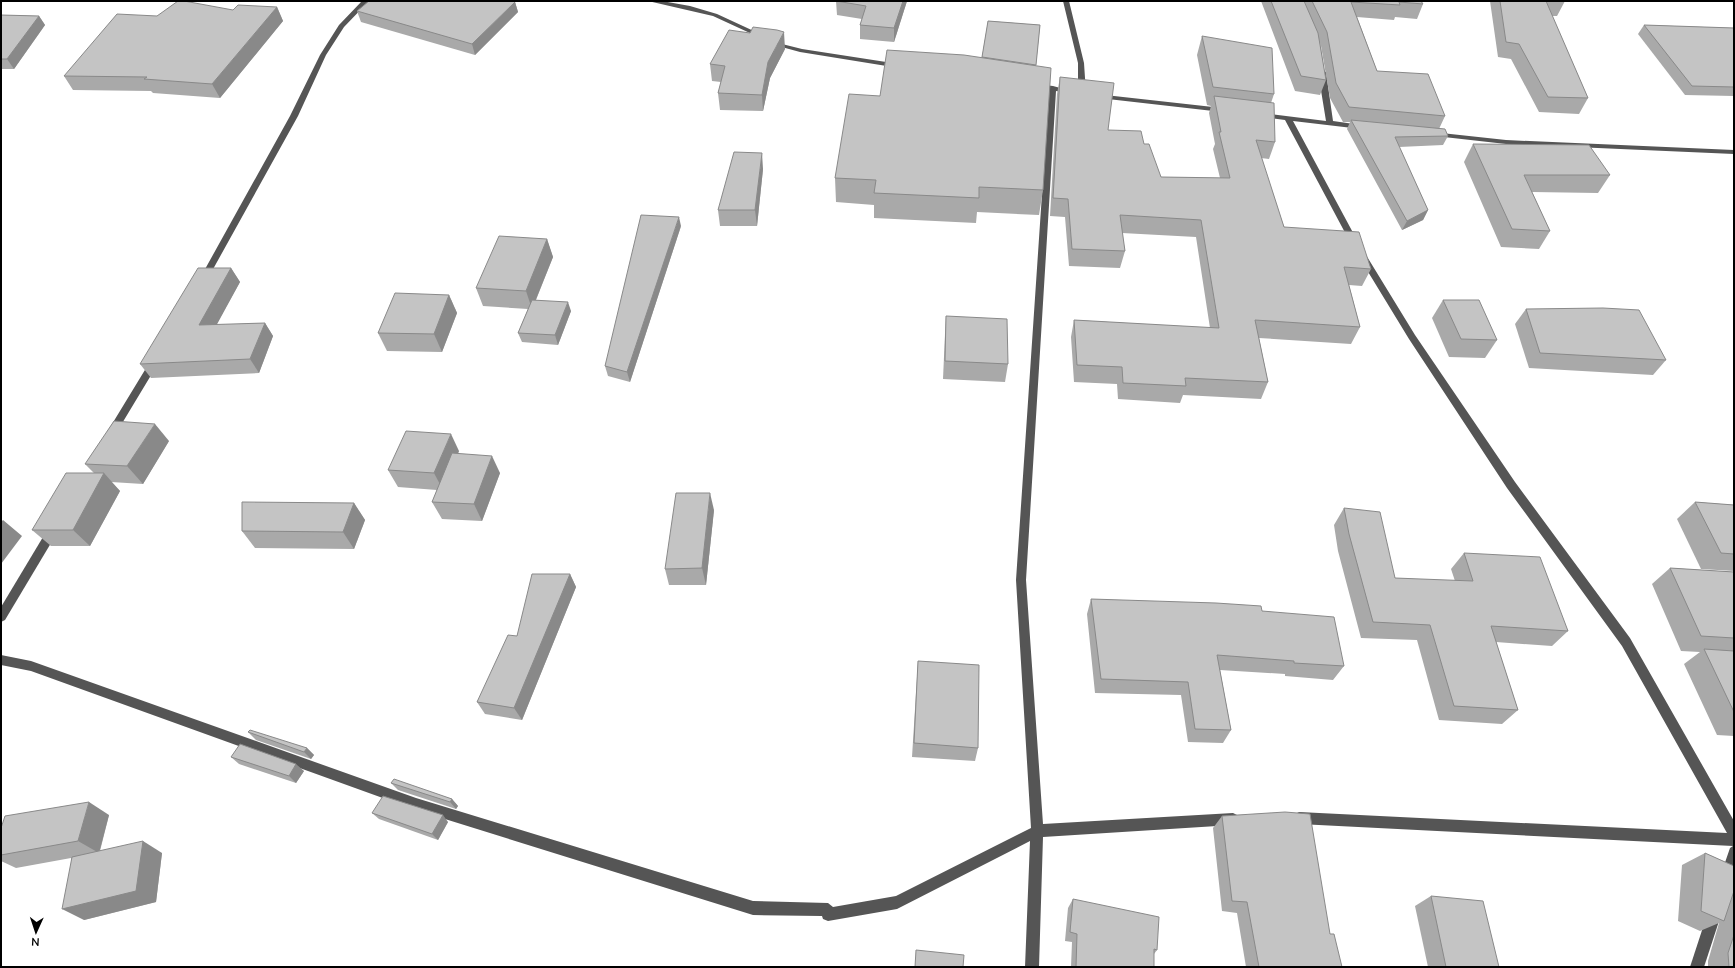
<svg xmlns="http://www.w3.org/2000/svg" width="1735" height="968" font-family="Mulish,sans-serif">
<style>
.lines{fill:none;stroke-linecap:round;stroke-linejoin:round}
.minor{fill:#555;fill-rule:evenodd}
.wall{fill:#a9a9a9}
.shaded-wall{fill:#898989}
.building{fill:#c4c4c4;stroke:#898989}
</style>
<rect width="100%" height="100%" fill="#fff"/>
<g class="lines">
<g class="minor">
<path d="M362 1H369L344 27 326 55 298 116 207 280 206 282H200L199 280 290 116 320 55 339 25Z"/>
<path d="M648 1H662L690 6 717 14 782 44 802 49 899 64 902 66 899 68 800 52 778 46 713 16Z"/>
<path d="M1063 1H1069L1084 63 1086 93 1082 95 1078 93V63Z"/>
<path d="M1322 70 1326 72 1333 121 1361 125 1365 127 1361 129 1293 121 1358 242 1354 245 1350 242 1285 120 1262 117 1258 115 1262 113 1326 121 1318 72Z"/>
<path d="M1035 84 1053 86 1075 92 1071 94 1056 91 1026 580 1043 824 1233 813 1237 815 1239 819 1237 823 1233 825 1043 837 1039 967H1025L1030 841 897 909 828 921 823 919 822 916 753 915 416 810 31 671 1 665V655L31 661 416 798 753 901 828 903 833 907 896 896 1031 828 1016 580 1049 90 1035 88Z"/>
<path d="M1096 94 1222 108 1226 110 1222 112 1099 98H1096Z"/>
<path d="M1432 132 1506 140 1734 150V154L1506 144 1435 136 1431 134Z"/>
<path d="M1363 254 1366 255 1415 335 1515 482 1630 638 1734 821V872L1731 882 1726 883 1721 882 1720 877 1730 848 1733 846 1299 824 1295 822 1293 818 1295 814 1299 812 1727 833 1622 646 1507 488 1409 339 1359 257Z"/>
<path d="M154 359 159 362 115 435H109L107 432 109 429 151 360Z"/>
<path d="M53 526 57 527 58 530 57 533 5 620 1 622V607L49 527Z"/>
<path d="M1714 908 1719 910 1721 915 1704 967H1690L1707 915 1709 910Z"/>
</g>
</g>
<g class="wall">
<path d="M836 1H907L894 42 860 39V25L862 19 837 15Z"/>
<path d="M1261 1H1421L1423 4 1417 19 1395 17 1394 20 1357 17 1377 71 1445 116 1439 129 1448 136 1443 145 1399 147 1428 210 1423 220 1402 230 1347 129 1350 122H1343L1330 98 1321 46 1320 42 1326 80 1320 95 1295 91Z"/>
<path d="M1490 1H1565L1557 16H1552L1588 98 1579 114 1539 112 1511 59 1498 57Z"/>
<path d="M515 2 518 12 475 55 361 22 357 11Z"/>
<path d="M277 7 283 21 220 98 153 93 151 91 73 90 64 76 157 16Z"/>
<path d="M1 15 39 16 45 25 14 69H1Z"/>
<path d="M988 21 1040 25 1036 65 1043 190 1039 215 977 212 976 223 874 218V205L836 202 835 178 880 96 982 57Z"/>
<path d="M1644 25 1734 28V96L1685 95 1638 34Z"/>
<path d="M1202 36 1274 94 1271 103 1275 142 1269 159 1261 158 1284 227 1371 269 1362 286 1349 285 1360 327 1351 344 1259 338 1268 382 1261 399 1183 395 1180 403 1118 399 1117 384 1074 382 1071 337 1074 320 1210 328 1196 237 1122 233 1125 251 1120 268 1069 266 1065 217 1050 216 1057 94 1060 77 1108 130 1144 144 1161 177 1220 178 1213 149 1215 144 1209 113 1211 106 1207 105 1197 55Z"/>
<path d="M785 49 770 78 763 111 720 110 718 93 721 82 712 81 710 64Z"/>
<path d="M1473 144 1610 175 1598 193 1532 192 1550 231 1539 249 1501 247 1464 162Z"/>
<path d="M763 169 757 226H720L718 210Z"/>
<path d="M681 226 630 382 608 376 605 366Z"/>
<path d="M547 239 553 257 536 300 571 311 558 345 522 342 518 333 528 309 483 306 476 288Z"/>
<path d="M231 268 240 282 216 325 265 323 273 336 259 373 151 378 140 364Z"/>
<path d="M449 295 457 313 442 352 387 351 378 333Z"/>
<path d="M1443 300 1497 340 1485 358 1449 357 1432 318Z"/>
<path d="M1526 309 1666 360 1653 375 1529 368 1515 324Z"/>
<path d="M946 316 1008 364 1005 382 943 379 945 334Z"/>
<path d="M169 441 143 484 111 482 120 491 90 546H51L32 530 94 473 85 464Z"/>
<path d="M459 451 458 453 500 473 482 521 442 519 432 502 437 490 398 487 388 470Z"/>
<path d="M1695 502 1734 505V571L1701 569 1677 519Z"/>
<path d="M354 503 365 520 354 549 255 548 242 531Z"/>
<path d="M1344 508 1395 578 1455 581 1451 569 1464 553 1568 631 1552 646 1496 642 1518 710 1502 724 1439 720 1417 640 1361 638 1338 551 1334 525Z"/>
<path d="M714 510 706 585H669L665 569Z"/>
<path d="M1670 568 1734 572V736L1717 735 1684 664 1700 652 1681 651 1652 584Z"/>
<path d="M570 574 576 587 522 720 485 714 477 702 517 636Z"/>
<path d="M1091 599 1262 611 1344 666 1333 680 1285 676V674L1220 670 1231 730 1223 743 1188 742 1181 695 1095 693 1087 614Z"/>
<path d="M918 661 978 748 975 761 912 757Z"/>
<path d="M248 732 307 748 314 755 311 759 256 740Z"/>
<path d="M231 757 304 771 296 783 239 764Z"/>
<path d="M391 783 452 799 458 806 456 809 398 790Z"/>
<path d="M372 813 448 822 438 840 379 819Z"/>
<path d="M109 815 100 851 162 853 156 902 84 920 71 858 16 868 1 861V828Z"/>
<path d="M1222 816 1330 934 1342 967H1246L1237 913 1222 911 1213 828Z"/>
<path d="M1705 853 1734 866V967H1708V961L1719 923 1700 931 1678 921 1682 865Z"/>
<path d="M1431 896 1499 967H1428L1415 906Z"/>
<path d="M1073 899 1157 950 1154 954V967H1071L1072 942 1065 941 1068 908Z"/>
</g>
<g class="shaded-wall">
<path d="M903 1H907L894 42V28Z"/>
<path d="M515 2 518 12 475 55 472 44Z"/>
<path d="M277 7 283 21 220 98 212 84Z"/>
<path d="M39 16 45 25 14 69 7 59Z"/>
<path d="M784 32 785 49 770 78 763 111 762 95 768 62Z"/>
<path d="M762 153 763 169 757 226 755 210Z"/>
<path d="M1428 210 1423 220 1402 230 1407 221Z"/>
<path d="M679 217 681 226 630 382 627 372Z"/>
<path d="M547 239 553 257 532 309 526 291Z"/>
<path d="M231 268 240 282 209 339 199 325Z"/>
<path d="M449 295 457 313 442 352 434 334Z"/>
<path d="M568 302 571 311 558 345 555 335Z"/>
<path d="M265 323 273 336 259 373 250 359Z"/>
<path d="M155 424 169 441 143 484 127 466Z"/>
<path d="M451 434 459 451 443 490 434 473Z"/>
<path d="M492 456 500 473 482 521 474 504Z"/>
<path d="M104 473 120 491 90 546 73 530Z"/>
<path d="M710 493 714 510 706 585 702 568Z"/>
<path d="M354 503 365 520 354 549 343 532Z"/>
<path d="M3 520 22 536 1 564V522Z"/>
<path d="M570 574 576 587 522 720 514 708Z"/>
<path d="M307 748 314 755 311 759 304 752Z"/>
<path d="M296 764 304 771 296 783 289 776Z"/>
<path d="M452 799 458 806 456 809 450 802Z"/>
<path d="M89 802 109 815 99 853 78 841Z"/>
<path d="M443 815 448 822 438 840 432 834Z"/>
<path d="M143 841 162 853 156 902 84 920 62 909Z"/>
</g>
<g class="building">
<path d="M178 1H184L233 10 238 5 277 7 212 84 144 79 147 77 64 76 117 14 157 16Z"/>
<path d="M369 1H512L515 2 472 44 357 11Z"/>
<path d="M836 1H903L894 28 860 25 866 6Z"/>
<path d="M1271 1H1304L1318 33 1326 80 1301 76Z"/>
<path d="M1312 1H1421L1423 4 1399 2 1400 5 1351 2 1377 71 1428 74 1445 116 1349 107 1336 83 1327 32Z"/>
<path d="M1500 1H1546L1588 98 1548 97 1519 44 1506 42Z"/>
<path d="M1 15 39 16 7 59H1Z"/>
<path d="M988 21 1040 25 1036 65 982 57Z"/>
<path d="M1644 25 1734 28V87L1692 86Z"/>
<path d="M753 27 777 30 784 32 768 62 762 95 718 93 725 66 710 64 729 30 750 33Z"/>
<path d="M1202 36 1272 48 1274 94 1213 87Z"/>
<path d="M887 50 964 55 1051 68 1043 190 979 187V198L874 193 876 180 835 178 849 94 880 96Z"/>
<path d="M1060 77 1114 83 1108 130 1141 131 1144 144H1149L1161 177 1230 178 1219 132H1221L1214 96 1274 103 1275 142 1256 140 1284 227 1359 232 1371 269 1344 267 1360 327 1255 320 1268 382 1185 378 1186 386 1123 383 1122 367 1077 365 1074 320 1219 328 1201 220 1120 215 1125 251 1072 249 1068 199 1053 198Z"/>
<path d="M1351 120 1445 129 1448 136 1395 137 1428 210 1407 221Z"/>
<path d="M1473 144 1589 145 1610 175H1524L1550 231 1512 229Z"/>
<path d="M734 152 762 153 755 210H718Z"/>
<path d="M641 215 679 217 627 372 605 366Z"/>
<path d="M499 236 547 239 526 291 476 288Z"/>
<path d="M198 268H231L199 325 265 323 250 359 140 364Z"/>
<path d="M395 293 449 295 434 334 378 333Z"/>
<path d="M532 300 568 302 555 335 518 333Z"/>
<path d="M1443 300H1479L1497 340 1461 339Z"/>
<path d="M1603 308 1639 310 1666 360 1540 353 1526 309Z"/>
<path d="M946 316 1007 319 1008 364 945 361Z"/>
<path d="M114 421 155 424 127 466 85 464Z"/>
<path d="M406 431 451 434 434 473 388 470Z"/>
<path d="M452 453 492 456 474 504 432 502Z"/>
<path d="M66 473H104L73 530H32Z"/>
<path d="M676 493H710L702 568 665 569Z"/>
<path d="M242 502 354 503 343 532 242 531Z"/>
<path d="M1695 502 1734 505V554L1721 553Z"/>
<path d="M1344 508 1380 512 1395 578 1473 581 1464 553 1540 557 1568 631 1491 626 1518 710 1454 706 1430 625 1373 622 1349 534Z"/>
<path d="M1670 568 1734 572V638L1701 636Z"/>
<path d="M532 574H570L514 708 477 702 508 635 517 636Z"/>
<path d="M1091 599 1216 603 1261 606 1262 611 1334 617 1344 666 1294 663V661L1217 655 1231 730 1195 729 1188 682 1101 679Z"/>
<path d="M1704 649 1734 651V712Z"/>
<path d="M918 661 979 665 978 748 914 743Z"/>
<path d="M250 730 307 748 304 752 248 732Z"/>
<path d="M240 744 296 764 289 776 231 757Z"/>
<path d="M394 779 452 799 450 802 391 783Z"/>
<path d="M383 796 443 815 432 834 372 813Z"/>
<path d="M89 802 78 841 1 855V828L5 816Z"/>
<path d="M1285 812 1310 814 1330 934H1334L1342 967H1259L1247 902 1232 901 1222 816Z"/>
<path d="M143 841 136 891 62 909 72 857Z"/>
<path d="M1705 853 1734 866V891L1724 921 1701 911Z"/>
<path d="M1431 896 1483 901 1499 967H1446Z"/>
<path d="M1073 899 1159 917 1157 950 1154 949V967H1076L1077 934 1070 932Z"/>
<path d="M1734 935V967H1729L1728 953Z"/>
<path d="M916 950 964 955 963 967H915Z"/>
</g>
<rect width="1735" height="968" fill="none" stroke="#000000" stroke-width="4"/>
<g transform="translate(36 932) rotate(183)" stroke="#ffffff" stroke-width="3" paint-order="stroke">
<path d="M0-3L7 15L0 10L-7 15Z" fill="#000000"/>
<text y="-6" font-size="11" font-weight="bold" text-anchor="middle" fill="#000000">N</text>
</g>
</svg>
